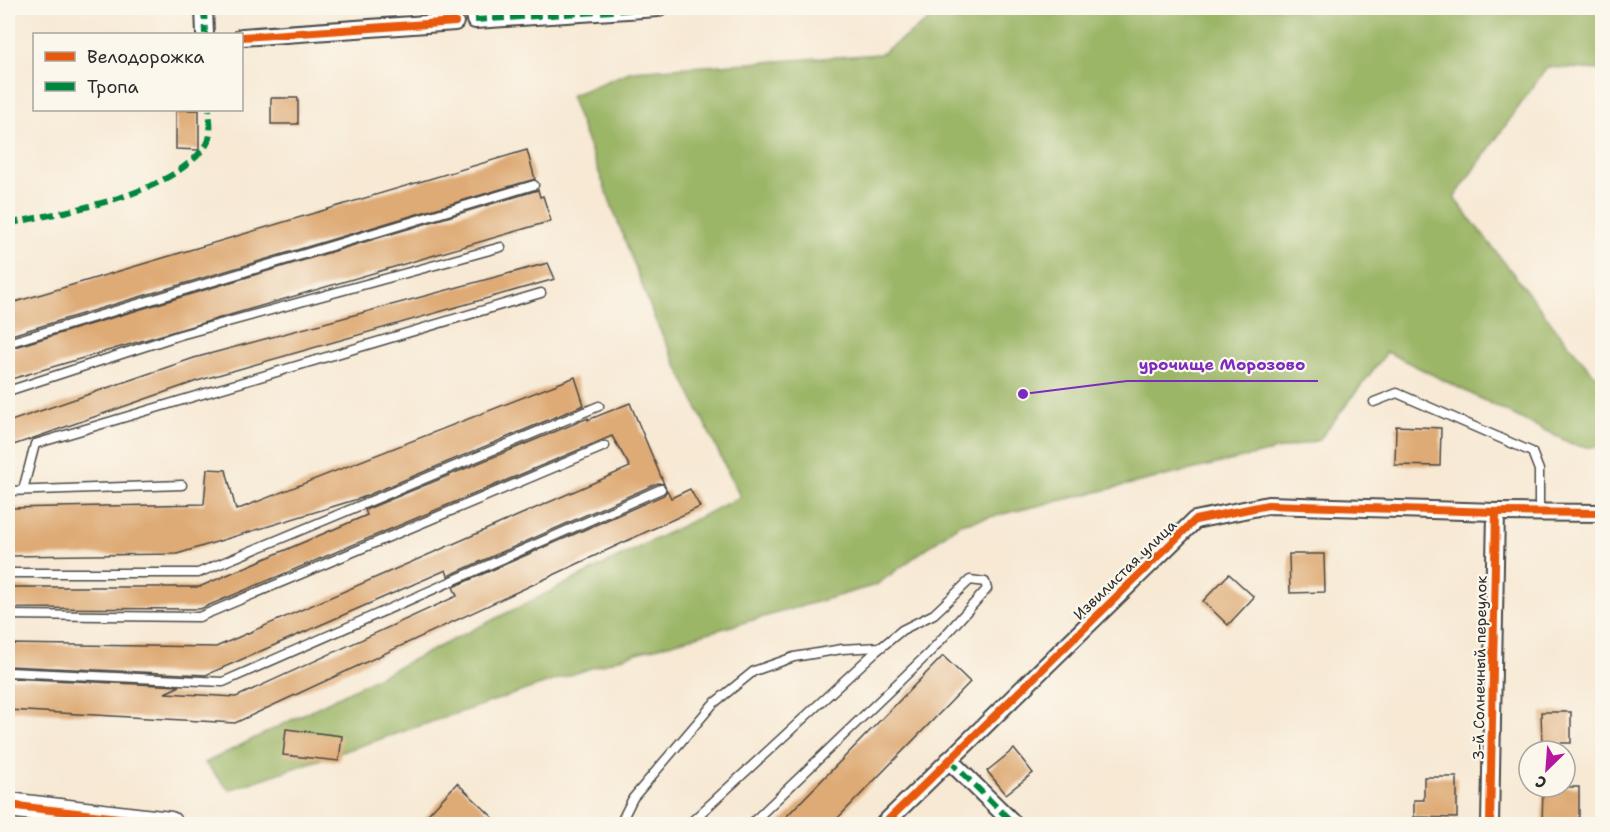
<svg xmlns="http://www.w3.org/2000/svg" width="1610" height="832" font-family="'Shantell Sans',sans-serif">
<style>
.forest{fill:#9cb667;stroke:#647049;stroke-width:1.5}
.building{fill:#deaa75}
.lines{fill:none;stroke-linecap:round;stroke-linejoin:round}
.lane-casing{stroke:#4a4844;stroke-width:11}
.street-casing{stroke:#4a4844;stroke-width:20}
.secondary-casing{stroke:#4a4844;stroke-width:27}
.lane{stroke:#fff;stroke-width:8}
.street{stroke:#fff;stroke-width:16}
.secondary{stroke:#fff;stroke-width:24}
.quiet{stroke:#00873e;stroke-width:6;stroke-dasharray:12 6;stroke-linecap:butt}
.cycleway-casing{stroke:#fbf7ec;stroke-width:11}
.cycleway{stroke:#e8590c;stroke-width:8}
.labels{text-anchor:middle;dominant-baseline:central;stroke-width:4.5;stroke-linejoin:round;paint-order:stroke}
.street-label{font-size:15px;fill:#2b2b2b;stroke:#fbf7ec}
.leader{fill:none;stroke:#7b2cbf;stroke-width:2}
.callout-dot{fill:#7b2cbf;stroke:#fbf7ec;stroke-width:2}
.callout-label{font-size:16px;text-anchor:middle;font-weight:bold;fill:#7b2cbf;stroke:#fbf7ec;stroke-width:4.5;stroke-linejoin:round;paint-order:stroke}
</style>
<rect width="100%" height="100%" fill="#fbf7ec"/>
<filter id="ink" filterUnits="userSpaceOnUse"><feTurbulence type="fractalNoise" baseFrequency=".0167" numOctaves="2"/><feDisplacementMap in="SourceGraphic" scale="12" xChannelSelector="R" yChannelSelector="G"/><feConvolveMatrix kernelMatrix="1 2 1 2 8 2 1 2 1" color-interpolation-filters="sRGB"/></filter>
<filter id="wash" filterUnits="userSpaceOnUse"><feTurbulence type="fractalNoise" baseFrequency=".008" numOctaves="4" result="noise"/><feDisplacementMap in="SourceGraphic" scale="24" xChannelSelector="R" yChannelSelector="G"/><feGaussianBlur stdDeviation="1.35" result="paint"/><feColorMatrix in="noise" values="0 0 0 0 0 0 0 0 0 0 0 0 0 0 0 0 0 1.4 0 .05"/><feComposite in="paint" operator="in"/></filter>
<g filter="url(#wash)">
<rect width="100%" height="100%" fill="#f7e9d4"/>
<path class="forest" d="M947 8H1602V70L1547 67 1454 198 1561 335 1602 384V448L1576 446 1387 352 1319 440 960 524 876 585 630 655 229 790 205 763 740 497 656 322 570 96 632 71 880 54Z"/>
<g id="blocks">
<g class="building">
<rect x="271" y="98" width="27" height="26"/>
<path d="M176 110H199V150L176 149Z"/>
<path d="M527 150 535 179 8 336V304Z"/>
<path d="M538 190 540 197 543 196 551 221 8 380V349Z"/>
<path d="M548 263 555 279 197 381 8 447V422L194 358Z"/>
<path d="M575 377 584 405 361 498 177 554 8 556V508L204 504 207 469 226 470 236 510Z"/>
<path d="M630 403 664 484 658 483 448 576 446 570 206 675 8 666V644L216 647 630 467 612 436 200 609 8 608V587H199L367 515 365 510 588 418V420Z"/>
<path d="M1396 426 1441 428 1440 466 1395 465Z"/>
<path d="M690 489 700 507 235 723 8 710V678L180 686 165 693 236 697 457 596 453 587 664 495 667 490 671 498Z"/>
<path d="M1289 554H1324L1325 592 1290 593Z"/>
<path d="M1229 574 1254 597 1228 625 1203 601Z"/>
<path d="M943 656 970 682 831 825H778Z"/>
<path d="M1541 712H1571V743H1542Z"/>
<path d="M286 729 342 736 339 761 283 755Z"/>
<path d="M1014 749 1033 773 1006 794 987 771Z"/>
<path d="M1424 777H1457V818L1414 817V800H1424Z"/>
<path d="M457 783 501 825H418Z"/>
<path d="M1543 787H1579V825H1542Z"/>
</g>
</g>
</g>
<g filter="url(#ink)">
<use href="#blocks" fill-opacity="0" stroke="#4a4844" stroke-width="1.5"/>
<g class="lines">
<g class="lane-casing">
<g id="lane">
<path d="M8 343 534 185"/>
<path d="M8 391 180 335 501 247"/>
<path d="M1374 402 1397 393 1532 452 1539 470V511"/>
<path d="M23 490 35 444 541 293"/>
<path d="M8 491 182 485"/>
<path d="M8 573H198L599 406"/>
<path d="M8 615 199 617 605 446"/>
<path d="M8 672 223 682 661 489"/>
<path d="M620 824 633 798 713 704 754 671 794 657 842 649 880 647"/>
<path d="M689 824 873 654 902 630 934 614 970 580 985 582 987 589 929 653 751 824"/>
</g>
</g>
<g class="street-casing">
<g id="street">
<path d="M204 8 205 34"/>
<path d="M475 20 658 8"/>
<path d="M242 37 455 22"/>
<path d="M949 760 1014 824"/>
<path d="M884 824 1195 520 1268 505 1496 512 1602 513"/>
<path d="M1490 824 1496 512"/>
</g>
</g>
<g class="secondary-casing">
<path id="secondary" d="M8 805 170 824"/>
</g>
<use href="#lane" class="lane"/>
<use href="#street" class="street"/>
<use href="#secondary" class="secondary"/>
<g class="quiet">
<path d="M204 8 205 34"/>
<path d="M475 20 658 8"/>
<path d="M8 224C68 210 151 200 197 156 200 152 206 147 208 142 212 132 210 120 209 110"/>
<path d="M949 760 1014 824"/>
</g>
<g class="cycleway-casing">
<g id="cycleway">
<path d="M242 37 455 22"/>
<path d="M8 805 170 824"/>
<path d="M884 824 1195 520 1268 505 1496 512 1602 513"/>
<path d="M1490 824 1496 512"/>
</g>
</g>
<use href="#cycleway" class="cycleway"/>
</g>
</g>
<g class="labels">
<g class="street-label">
<text transform="translate(1125 570) rotate(-44)">Извилистая улица</text>
<text transform="translate(1480 668) rotate(-89)">3-й Солнечный переулок</text>
</g>
</g>
<path class="leader" d="M1023 394L1127 381H1318"/>
<circle class="callout-dot" cx="1023" cy="394" r="6"/>
<g class="callout-label">
<text x="1222" y="370">урочище Морозово</text>
</g>
<rect width="1610" height="832" fill="none" stroke="#fbf7ec" stroke-width="30"/>
<rect x="33" y="33" width="210" height="78" fill="#fbf7ec" stroke="#a8a59f" stroke-width="1.5"/>
<rect x="45" y="52" width="30" height="9" fill="#e8590c" stroke="#a8a59f" stroke-width="1.5"/>
<text x="87" y="63" font-size="18" fill="#2b2b2b">Велодорожка</text>
<rect x="45" y="82" width="30" height="9" fill="#00873e" stroke="#a8a59f" stroke-width="1.5"/>
<text x="87" y="93" font-size="18" fill="#2b2b2b">Тропа</text>
<g transform="translate(1547 769) rotate(205)"><circle r="28" fill="#fbf7ec" stroke="#a8a59f" stroke-width="1.5"/>
<path d="M0-4.5L10 22L0 15L-10 22Z" fill="#b5179e"/>
<text y="-9" font-size="16" font-weight="bold" text-anchor="middle" fill="#2b2b2b">С</text>
</g>
</svg>
